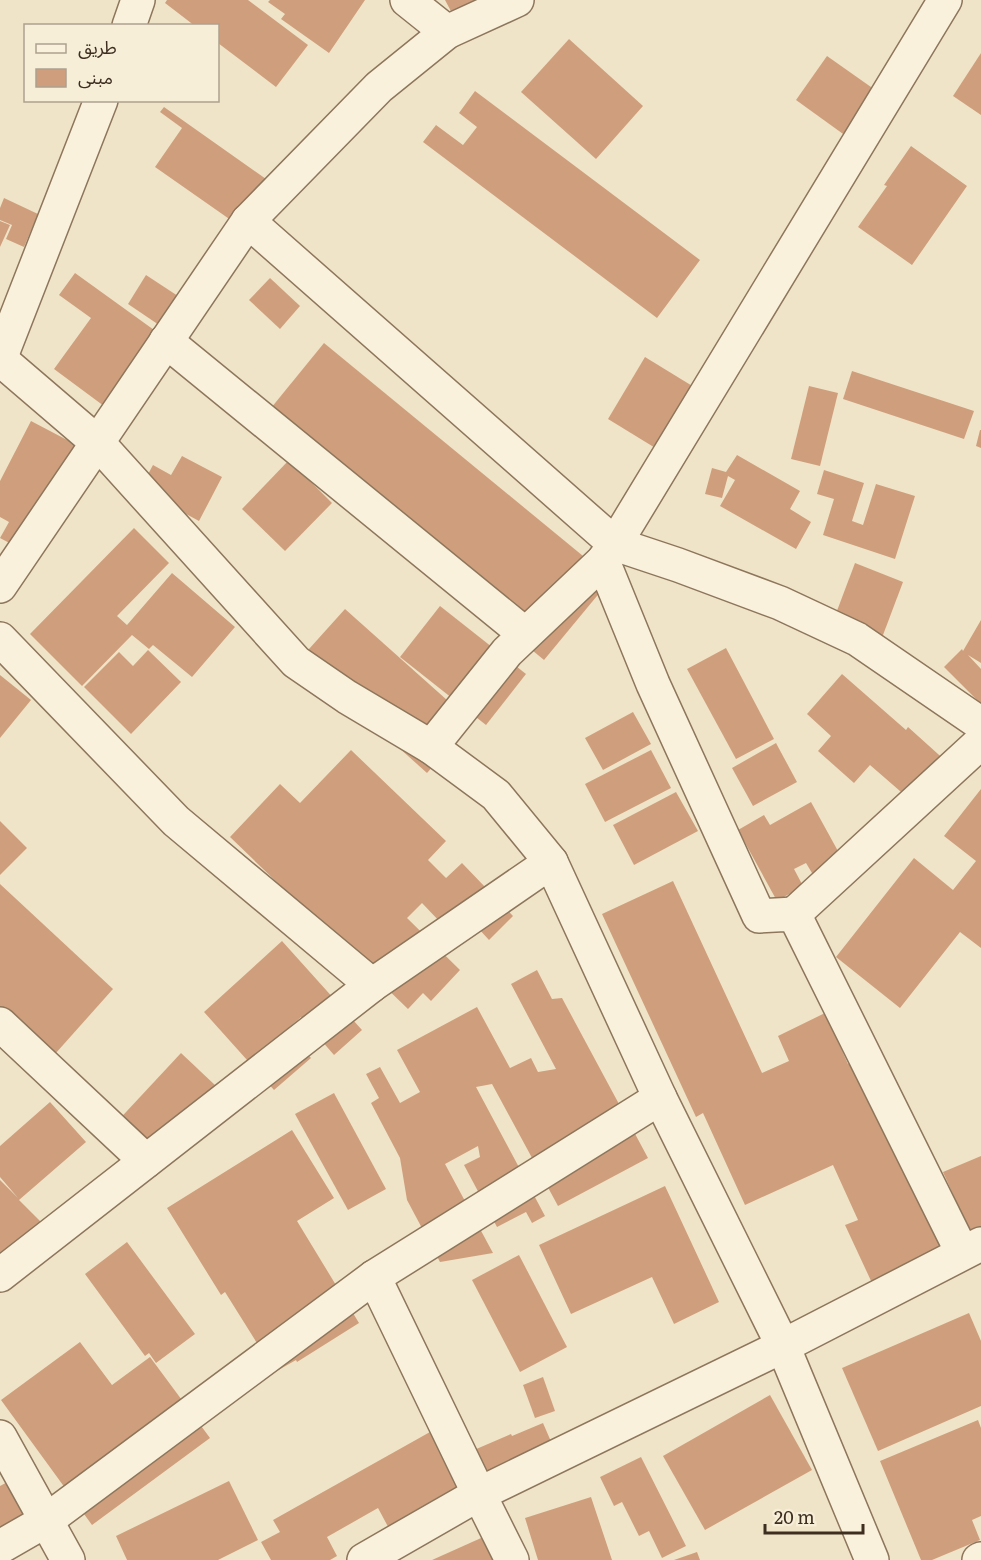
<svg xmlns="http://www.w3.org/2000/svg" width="981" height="1560" font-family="Literata,'Noto Sans Arabic',serif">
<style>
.building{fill:#cf9f7d}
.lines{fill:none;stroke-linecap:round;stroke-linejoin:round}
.minor-casing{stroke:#8d765c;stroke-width:36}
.minor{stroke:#faf1dc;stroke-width:33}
</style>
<rect width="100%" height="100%" fill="#f0e4c8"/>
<g class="building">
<path d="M167 0H248L308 45 276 87 218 43V26H195L165 3Z"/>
<path d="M270 0H365L329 53 281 19 285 14 268 2Z"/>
<path d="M445 0H485L453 15Z"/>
<path d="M569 39 643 106 596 159 521 92Z"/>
<path d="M981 53V115L953 96Z"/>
<path d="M827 56 888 99 857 144 796 100Z"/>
<path d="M475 91 700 260 657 318 423 142 436 125 463 145 477 127 459 113Z"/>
<path d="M164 107 266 179 235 223 155 167 182 128 160 112Z"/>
<path d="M911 146 967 186 912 265 858 227 887 186 884 185Z"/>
<path d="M4 198 38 214 24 247 6 239 12 225 0 220V208Z"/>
<path d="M0 221 10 225 0 247Z"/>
<path d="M75 273 161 335 108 409 54 369 91 318 59 295Z"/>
<path d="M146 275 181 298 162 327 128 304Z"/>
<path d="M270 278 300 306 280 329 249 300Z"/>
<path d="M324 343 611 579 544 660 258 424Z"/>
<path d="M645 357 707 395 670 457 608 419Z"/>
<path d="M852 371 974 411 964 439 843 399Z"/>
<path d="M809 386 838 393 820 466 791 459Z"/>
<path d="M31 421 90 452 36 557 0 538 9 522 0 517V481Z"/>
<path d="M980 430H981V448L976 446Z"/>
<path d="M737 455 800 491 790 509 811 522 796 549 720 506 735 480 728 476 722 498 705 494 712 468 726 472Z"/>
<path d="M182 456 222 477 199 521 140 489 153 465 171 475Z"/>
<path d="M289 460 332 503 285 551 242 509Z"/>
<path d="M824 470 864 483 852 521 863 525 876 484 915 496 895 559 823 535 834 499 817 494Z"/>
<path d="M134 528 169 563 117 616 127 625 172 573 235 627 192 677 153 645 149 649 132 635 82 686 30 634Z"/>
<path d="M855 563 903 582 880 643 832 624Z"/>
<path d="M440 606 526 674 486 725 400 657Z"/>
<path d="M345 609 466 717 456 740 427 773 300 659Z"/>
<path d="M981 620V663L968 655 981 669V704L944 667 962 649 963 651Z"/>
<path d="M726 648 774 739 736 759 687 669Z"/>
<path d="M148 650 181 682 131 734 84 687 119 652 133 666Z"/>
<path d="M842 674 906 730 908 727 958 772 923 811 870 765 854 783 818 751 831 736 807 714Z"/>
<path d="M0 675 31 700 0 738Z"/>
<path d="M633 712 651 744 603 770 585 738Z"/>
<path d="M776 743 797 782 753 806 732 768Z"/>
<path d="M351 750 446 841 428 860 446 878 462 863 513 916 489 940 478 928 461 944 422 903 407 918 460 970 431 1001 423 993 408 1009 230 837 280 784 300 803Z"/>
<path d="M651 750 671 788 605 822 585 784Z"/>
<path d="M981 789V948L960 932 900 1008 836 957 914 858 953 890 976 861 944 836Z"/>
<path d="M676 792 698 831 634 865 613 825Z"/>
<path d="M811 802 844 862 815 878 806 863 794 869 803 886 777 901 738 830 764 815 770 825Z"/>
<path d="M0 821 27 848 0 875Z"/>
<path d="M673 881 762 1073 789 1061 778 1036 825 1013 848 1064 855 1061 950 1265 879 1298 845 1225 858 1220 833 1165 745 1205 703 1113 696 1117 602 914Z"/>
<path d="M0 884 113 989 47 1063 0 1019Z"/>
<path d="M282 941 362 1030 334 1055 301 1017 286 1030 311 1058 274 1090 204 1012Z"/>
<path d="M537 970 552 999 562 998 648 1158 558 1206 492 1084 476 1087 545 1216 532 1223 526 1212 497 1227 464 1165 480 1157 478 1146 445 1164 493 1253 440 1262 407 1200 400 1158 371 1103 379 1098 366 1074 380 1067 400 1103 420 1092 397 1050 477 1007 510 1068 531 1058 538 1072 556 1069 511 984Z"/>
<path d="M181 1053 216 1086 213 1114 161 1171 113 1126Z"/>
<path d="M334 1093 386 1189 348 1210 295 1114Z"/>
<path d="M50 1102 86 1142 19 1200 57 1238 0 1268V1180L18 1198 0 1177V1146Z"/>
<path d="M292 1130 334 1198 297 1221 359 1323 297 1362 296 1360 275 1372 225 1292 221 1295 167 1208Z"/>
<path d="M981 1156V1257L943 1172Z"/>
<path d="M665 1186 719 1302 674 1324 652 1277 571 1314 539 1245Z"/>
<path d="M127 1242 195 1334 156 1363 149 1353 145 1356 85 1274Z"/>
<path d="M519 1255 567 1347 520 1372 472 1280Z"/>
<path d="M969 1313 981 1341V1406L878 1451 842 1368Z"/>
<path d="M80 1342 112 1385 150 1357 210 1438 92 1525 1 1400Z"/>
<path d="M543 1377 555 1411 535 1418 523 1385Z"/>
<path d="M770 1395 812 1470 705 1530 663 1456Z"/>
<path d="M978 1420 981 1428V1516L972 1520 980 1540 932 1560H921L880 1461Z"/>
<path d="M543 1423 562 1467 494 1496 474 1450 511 1434 512 1436Z"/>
<path d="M430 1432 473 1509 400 1549 378 1508 327 1537 337 1556 330 1560H271L261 1542 280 1532 273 1520Z"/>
<path d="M641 1457 686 1546 662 1558 649 1531 639 1536 622 1502 614 1506 600 1477Z"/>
<path d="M13 1479 45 1542 9 1560H0V1486Z"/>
<path d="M229 1481 258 1540 218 1560H127L116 1536Z"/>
<path d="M591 1497 612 1560H538L525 1518Z"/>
<path d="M490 1534 501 1560H432Z"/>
<path d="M697 1552 700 1560H674Z"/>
</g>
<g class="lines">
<g class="minor-casing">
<g id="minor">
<path d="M407 0 447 32"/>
<path d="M129 26 138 0"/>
<path d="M248 221 615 544 945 0"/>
<path d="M166 341 525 634"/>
<path d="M0 359 98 443 296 662 347 697 431 747 496 795 551 862 660 1098 783 1346 872 1560"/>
<path d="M0 359 101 100"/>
<path d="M603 561 653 684 759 916 794 914 962 1252"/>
<path d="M0 586 248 221 379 87 447 32 517 0"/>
<path d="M0 639 176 821 372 985"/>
<path d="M431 747 507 652 603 561 615 544 678 565 780 603 857 639 981 724"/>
<path d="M794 914 981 742"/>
<path d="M0 1024 146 1161"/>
<path d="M0 1275 372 985 551 862"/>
<path d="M374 1277 479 1494 512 1560"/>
<path d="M0 1437 68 1560"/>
<path d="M0 1547 47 1520 374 1277 660 1098"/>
<path d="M364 1560 479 1494 783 1346 981 1244"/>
<path d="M979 1560 981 1559"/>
</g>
</g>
<use href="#minor" class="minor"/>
</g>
<rect x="24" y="24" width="195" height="78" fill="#f7eed8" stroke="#ada18e" stroke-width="1.5"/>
<rect x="36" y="44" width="30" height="9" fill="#faf1dc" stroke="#ada18e" stroke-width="1.5"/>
<text x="78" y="54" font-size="18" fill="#3d2e20">طريق</text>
<rect x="36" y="69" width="30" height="18" fill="#cf9f7d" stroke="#ada18e" stroke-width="1.5"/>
<text x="78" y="84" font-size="18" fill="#3d2e20">مبنى</text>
<path d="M765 1524v9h98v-9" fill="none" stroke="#3d2e20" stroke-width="3"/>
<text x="774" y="1524" font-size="18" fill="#3d2e20" stroke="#f7eed8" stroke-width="4.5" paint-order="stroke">20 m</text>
</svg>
